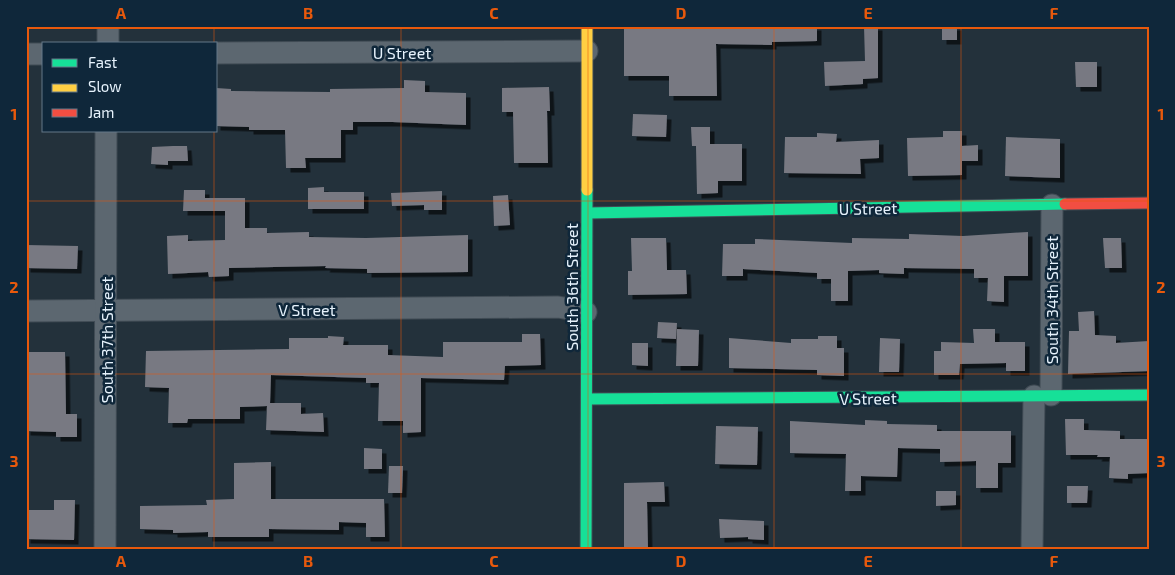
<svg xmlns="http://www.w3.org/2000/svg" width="1175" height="575" font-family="'Exo 2',sans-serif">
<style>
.building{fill:#787982;filter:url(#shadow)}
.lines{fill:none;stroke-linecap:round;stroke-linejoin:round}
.street-casing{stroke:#414c55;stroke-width:23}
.fast-casing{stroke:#414c55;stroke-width:13}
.slow-casing{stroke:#414c55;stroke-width:13}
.jam-casing{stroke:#414c55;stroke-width:13}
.street{stroke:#5c6770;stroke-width:21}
.fast{stroke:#16e098;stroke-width:11}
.slow{stroke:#ffcf43;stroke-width:11}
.jam{stroke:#f24e42;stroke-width:11}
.grid{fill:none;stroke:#e8590c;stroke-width:1;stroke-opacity:0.55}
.labels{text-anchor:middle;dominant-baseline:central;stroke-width:5;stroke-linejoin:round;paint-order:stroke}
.street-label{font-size:16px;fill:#e6f2fc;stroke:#0f273a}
.neatline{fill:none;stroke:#e8590c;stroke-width:2}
.grid-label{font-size:16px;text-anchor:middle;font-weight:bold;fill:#e8590c}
</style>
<defs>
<filter id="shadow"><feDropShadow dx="4.5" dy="4.5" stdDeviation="0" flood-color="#0009"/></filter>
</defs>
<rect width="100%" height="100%" fill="#23313b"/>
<g class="building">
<path d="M624 26H817V41L772 42V45L716 44 717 96H669V76H624Z"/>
<path d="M864 26H878V78L863 79V84L825 86 824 62 865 61Z"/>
<rect x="942" y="26" width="15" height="14"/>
<path d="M1075 62H1097V87H1076Z"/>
<path d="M404 80 425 81V92L466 93V125L393 122H353V130H341V158H305L306 168H286L285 130H249V127L216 126V88L231 89V91L330 92V89L404 88Z"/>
<path d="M549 87 550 111H547L548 163H514L513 112H502V88Z"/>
<path d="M633 114 667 115 666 137 632 136Z"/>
<path d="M691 127H710V144H742V181H718V193L697 194 696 146H692Z"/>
<path d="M943 131H962V146L978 145V161H962V175L908 176 907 138 943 137Z"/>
<path d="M817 133 837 134 836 142 879 140V158L860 159 861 174 784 173 785 137H817Z"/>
<path d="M1006 137 1060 139V178L1005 176Z"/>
<path d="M173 146H187L188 161H168V165L151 164 152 147Z"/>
<path d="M324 187V192H364V209H308V188Z"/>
<path d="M184 190H205V198H245V228H267V233L309 232V237L366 238 468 235V272L367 273V269L325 268 326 266 229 268V276L209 277 208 272 168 274 167 236 188 235V241L225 240V211H183Z"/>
<path d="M442 191V210H424V205L392 206 391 193Z"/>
<path d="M508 195 510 225 494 226 493 196Z"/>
<path d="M1028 232V276H1004V302L987 301 988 278H974V269L904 268V274L879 273V270L848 271V301H831V279H817V273L743 269V276H722L723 244H755V239L852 243V238L909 239V234L963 236Z"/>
<path d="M631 238H666L667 270H686L687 294 628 295V271H632Z"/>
<path d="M1103 238H1121L1122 268H1105Z"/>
<path d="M26 245 78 246 77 269 26 268Z"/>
<path d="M1094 311 1095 335 1116 336V343L1149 341V371L1068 374 1069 331H1079L1078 312Z"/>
<path d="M658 322 677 323 676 339 657 338Z"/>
<path d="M677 329 699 330 698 366H676Z"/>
<path d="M973 329H995V342H1025V371H1006V363L960 364 959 375H934V351H941V342L974 343Z"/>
<path d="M522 334H540L541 365 505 366 504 380 421 378V432L403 433V421H378L379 383H366V378L271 375 270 403H301V414L323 413 324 432 266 430 267 406 240 407V419H188L187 423H168L169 388 145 387 146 351 289 349V338H328V336L344 337 343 345H388V355L443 357V342H522Z"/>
<path d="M818 336H837V348H844V376L817 375V370L729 368V338L791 343V339H818Z"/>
<path d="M880 338 900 339 899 372H879Z"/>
<path d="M632 343H648V366L632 365Z"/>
<path d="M26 352H65L66 414H77V437H56V432L26 431Z"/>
<path d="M1065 419H1084V430L1120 431V439H1149V473L1128 474V479L1109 478 1110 457H1097L1098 455H1066Z"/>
<path d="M865 420 887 421V424L937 425V431H1011V463H998V488H976V461L940 462V449L898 448 897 477 861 476V491H845L846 454 790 453V421L865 425Z"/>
<path d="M716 426 758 427 757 465 715 464Z"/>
<path d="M364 448 382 449V469H364Z"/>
<path d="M271 462V499H384L385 537H366V523L339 522V530L269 529V537H208V532L173 533V530L140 529V506L207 505 206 500 234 499V463Z"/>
<path d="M389 466H403L402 493H388Z"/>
<path d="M664 482 665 502H647L648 549H624V483Z"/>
<path d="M1067 486H1088L1087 503H1067Z"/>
<path d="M936 491H956V505L936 506Z"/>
<path d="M54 500H75L74 540 26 539V510H54Z"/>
<path d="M719 519 764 521V540L748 539V537L720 538Z"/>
</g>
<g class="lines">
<g class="street-casing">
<g id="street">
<path d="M108 44V26"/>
<path d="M216 53 587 51"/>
<path d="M26 54H44"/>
<path d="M26 311 558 307 586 312"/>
<path d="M1051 395 1052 205"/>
<path d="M105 549 106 131"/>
<path d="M1032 549 1034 396"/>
</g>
</g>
<g class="fast-casing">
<g id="fast">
<path d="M588 213 1065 204"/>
<path d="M587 399 1149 395"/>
<path d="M586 549 587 190"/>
</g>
</g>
<g class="slow-casing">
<path id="slow" d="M587 190V26"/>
</g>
<g class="jam-casing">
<path id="jam" d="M1065 204 1149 203"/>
</g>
<use href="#street" class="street"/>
<use href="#fast" class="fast"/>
<use href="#slow" class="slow"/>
<use href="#jam" class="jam"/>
</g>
<path class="grid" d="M214 26V44M401 26V549M588 26V549M774 26V549M961 26V549M214 131V549M26 201H1149M26 374H1149"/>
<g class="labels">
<g class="street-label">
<text x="402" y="52">U Street</text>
<text transform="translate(868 208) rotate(-1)">U Street</text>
<text transform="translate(571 287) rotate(-90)">South 36th Street</text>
<text transform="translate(1051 300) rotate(-90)">South 34th Street</text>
<text x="307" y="309">V Street</text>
<text transform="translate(106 340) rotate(-90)">South 37th Street</text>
<text transform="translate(868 398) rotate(-1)">V Street</text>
</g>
</g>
<rect width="1175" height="575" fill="none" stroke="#0f273a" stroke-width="55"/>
<rect x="42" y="42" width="175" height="90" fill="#0f273a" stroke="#657888"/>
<rect x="52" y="59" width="25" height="8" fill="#16e098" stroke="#657888"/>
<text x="88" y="68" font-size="15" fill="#e6f2fc">Fast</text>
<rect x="52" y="84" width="25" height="8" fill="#ffcf43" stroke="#657888"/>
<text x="88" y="92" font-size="15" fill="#e6f2fc">Slow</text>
<rect x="52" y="109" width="25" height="8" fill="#f24e42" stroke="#657888"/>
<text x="88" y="118" font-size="15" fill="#e6f2fc">Jam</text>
<rect x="28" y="28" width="1120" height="520" class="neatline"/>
<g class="grid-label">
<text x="121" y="19">A</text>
<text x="308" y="19">B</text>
<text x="494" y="19">C</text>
<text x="681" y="19">D</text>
<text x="868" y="19">E</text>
<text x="1054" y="19">F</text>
<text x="14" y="120">1</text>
<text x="1161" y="120">1</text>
<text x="14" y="293">2</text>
<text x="1161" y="293">2</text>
<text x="14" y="467">3</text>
<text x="1161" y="467">3</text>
<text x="121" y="567">A</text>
<text x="308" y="567">B</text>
<text x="494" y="567">C</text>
<text x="681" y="567">D</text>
<text x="868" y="567">E</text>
<text x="1054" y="567">F</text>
</g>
</svg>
